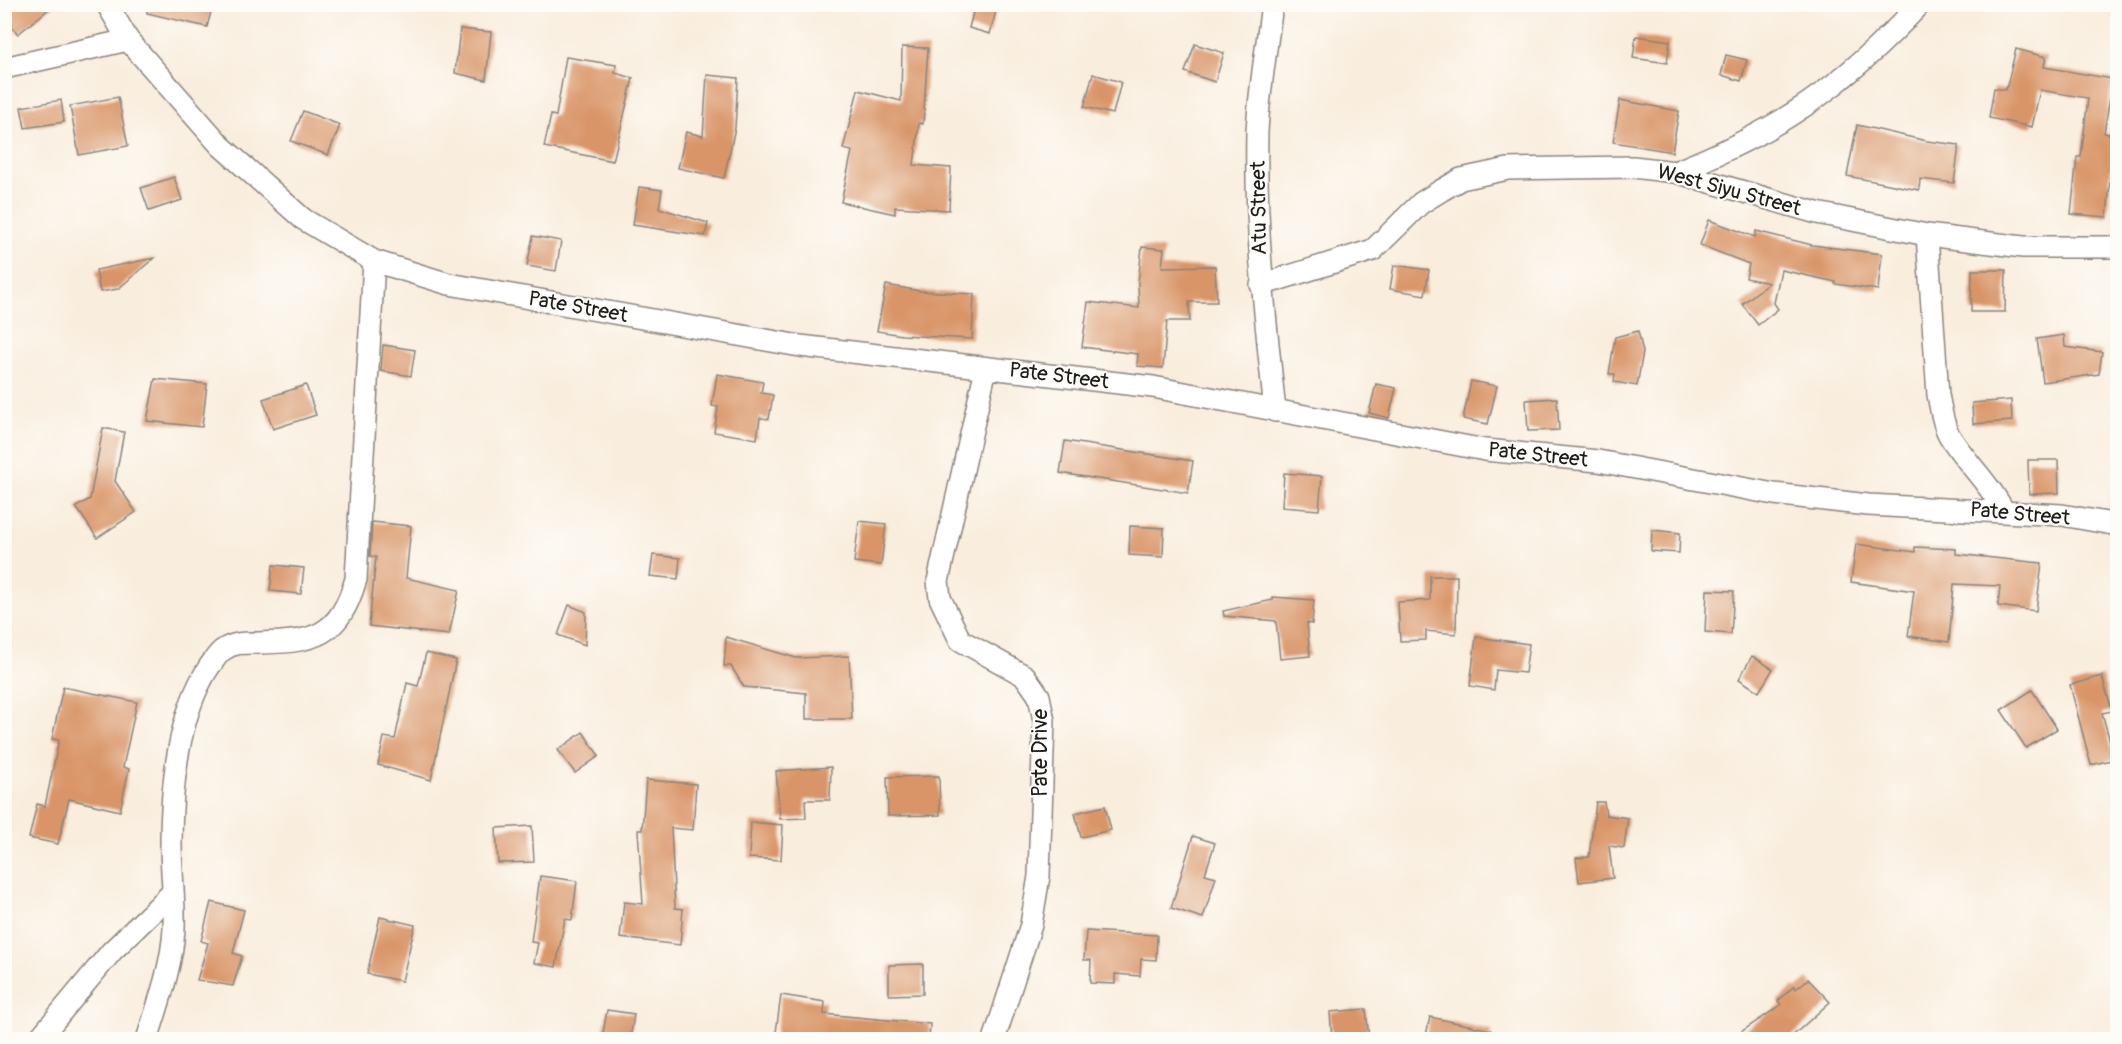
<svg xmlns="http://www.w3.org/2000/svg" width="2122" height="1044" font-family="Pangolin,sans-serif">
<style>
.building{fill:#d99568}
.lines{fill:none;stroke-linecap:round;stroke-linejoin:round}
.minor-casing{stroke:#8a847c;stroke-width:24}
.minor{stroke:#fff;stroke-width:21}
.labels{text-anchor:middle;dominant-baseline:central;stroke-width:4.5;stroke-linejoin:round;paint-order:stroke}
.street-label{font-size:21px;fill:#1c1c1c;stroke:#fdfcf7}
</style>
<rect width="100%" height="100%" fill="#fdfcf7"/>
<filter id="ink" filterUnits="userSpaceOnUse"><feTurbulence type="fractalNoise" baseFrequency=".0167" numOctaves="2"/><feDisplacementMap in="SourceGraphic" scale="12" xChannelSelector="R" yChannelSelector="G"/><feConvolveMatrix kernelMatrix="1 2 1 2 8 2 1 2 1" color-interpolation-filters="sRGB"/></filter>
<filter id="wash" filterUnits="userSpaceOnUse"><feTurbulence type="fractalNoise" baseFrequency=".008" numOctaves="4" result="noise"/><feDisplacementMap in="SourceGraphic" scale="24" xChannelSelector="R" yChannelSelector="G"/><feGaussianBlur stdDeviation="1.35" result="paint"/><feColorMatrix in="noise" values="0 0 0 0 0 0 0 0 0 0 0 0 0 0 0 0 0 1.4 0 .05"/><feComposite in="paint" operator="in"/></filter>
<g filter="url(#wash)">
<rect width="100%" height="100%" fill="#f9eddd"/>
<g id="blocks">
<g class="building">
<path d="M4 4H55L18 34 4 18Z"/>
<path d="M148 4H213L207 27 147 13Z"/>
<path d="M975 5 996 11 990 34 969 28Z"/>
<path d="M460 29 491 32 486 80 455 73Z"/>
<path d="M1636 36 1670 41 1667 63 1633 58Z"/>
<path d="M1195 44 1224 53 1215 82 1185 72Z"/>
<path d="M902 47 928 48 923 124 919 123 914 165 951 168 949 210 895 207V214L841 202 852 151 843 149 858 90 901 101Z"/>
<path d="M2016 49 2046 57 2044 67 2113 79 2104 133 2114 135 2107 217 2071 214 2077 157H2081L2088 98 2040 90 2032 127 1989 118 1994 88 2006 90Z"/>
<path d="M1726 55 1747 60 1741 81 1721 75Z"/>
<path d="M566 57 616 65 615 73 633 78 613 161 544 147 551 115 556 116Z"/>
<path d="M1093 74 1121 82 1113 114 1084 107Z"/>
<path d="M707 75 738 78 735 128 724 178 678 168 686 132 703 136Z"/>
<path d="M118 97 128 146 79 155 70 106Z"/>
<path d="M61 100 64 122 25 128 21 107Z"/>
<path d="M1620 100 1679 111 1672 152 1613 142Z"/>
<path d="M303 111 340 125 328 155 291 141Z"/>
<path d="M1857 125 1927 141 1959 145 1954 183 1920 179 1919 190 1847 176Z"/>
<path d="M174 177 182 200 149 211 141 188Z"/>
<path d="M639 187 662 190 659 208 708 223 705 236 633 225Z"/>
<path d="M1709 220 1755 237 1756 231 1812 245 1882 254 1878 290 1835 284 1836 282 1781 270 1774 303 1778 309 1758 325 1742 304 1769 283 1746 278 1749 264 1700 245Z"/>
<path d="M533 236 561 241 556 271 527 266Z"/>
<path d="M1142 247 1164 249 1162 267 1215 266 1217 302H1189L1190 321H1167L1163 368 1137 366 1138 354 1082 347 1088 302 1139 308 1138 283Z"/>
<path d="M154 258 118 289 100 292 96 270Z"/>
<path d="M1394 265 1429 270 1425 295 1390 289Z"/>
<path d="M1972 270H2006L2005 312H1971Z"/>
<path d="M886 285 920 291 974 294 972 339 902 335 877 331Z"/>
<path d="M1638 331 1643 352 1637 386 1614 382 1615 374H1609L1615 337Z"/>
<path d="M2064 335 2065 347 2102 352 2099 374 2043 382 2037 339Z"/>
<path d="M383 345 415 350 411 376 381 371Z"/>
<path d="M717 374 763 382 761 393 773 395 769 419 760 418 757 439 714 432 718 407 712 406Z"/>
<path d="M155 379 207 384 202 427 147 421Z"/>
<path d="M1471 381 1497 386 1488 424 1463 419Z"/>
<path d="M1376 384 1396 388 1389 418 1369 413Z"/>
<path d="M306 385 316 415 273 429 263 399Z"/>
<path d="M1557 398 1559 430 1528 431 1526 400Z"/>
<path d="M2011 400 2012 421 1973 424 1972 403Z"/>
<path d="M103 428 124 432 115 481 136 512 97 538 76 507 90 499Z"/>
<path d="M1065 441 1193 461 1188 493 1060 473Z"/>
<path d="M2028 460H2058L2059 493 2029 494Z"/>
<path d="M1284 473 1322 476 1319 510 1282 507Z"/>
<path d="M859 521 886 524 881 565 854 562Z"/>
<path d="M372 522 411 526 406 578 459 590 449 635 369 626 376 557 370 556Z"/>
<path d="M1130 526 1164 528 1163 557 1129 555Z"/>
<path d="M1652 530 1680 533 1679 553 1651 551Z"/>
<path d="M1856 544 1915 552V547L1956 549V554L2042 563 2036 611 1998 606 2000 586 1954 584 1949 642 1908 636 1914 591 1851 582Z"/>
<path d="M653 555 680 558 678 579 650 576Z"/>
<path d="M273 565 304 568 301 594 270 591Z"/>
<path d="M1430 576H1457L1456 634 1426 631V640L1400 641 1398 602 1430 600Z"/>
<path d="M1707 590 1734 591 1731 634 1705 632Z"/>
<path d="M1273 597 1314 600 1312 624 1307 623 1310 656 1280 659 1276 621 1224 616 1223 611 1273 600Z"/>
<path d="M569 605 586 612 585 645 558 635Z"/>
<path d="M726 637 796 658 849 656 852 719H806V693L744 687 731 666H724Z"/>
<path d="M1476 637 1529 644 1525 673 1496 670 1494 690 1470 686Z"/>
<path d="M426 653 456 660 431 780 378 765 384 737 395 739 407 683 418 686Z"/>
<path d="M1752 656 1773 669 1759 692 1739 679Z"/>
<path d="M2102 676 2112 711 2102 713 2115 759 2091 765 2070 685Z"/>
<path d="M63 687 137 702 123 767 129 769 120 811 69 799 58 844 29 838 37 804 45 806 59 740 52 739Z"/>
<path d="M2032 690 2057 729 2026 748 2001 710Z"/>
<path d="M583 732 599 756 575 773 558 750Z"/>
<path d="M831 767 830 800H805L806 818 780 819 776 771Z"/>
<path d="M939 776 940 815 888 816 887 777Z"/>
<path d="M646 780 696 784 693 830 671 828 675 908 683 909 680 945 620 938 624 902 643 904 638 830H642Z"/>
<path d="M1596 802H1604L1606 815 1628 818 1624 848 1609 846 1613 878 1579 882 1576 858 1589 857Z"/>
<path d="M1105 806 1111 830 1081 837 1075 813Z"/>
<path d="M751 822 783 825 781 860 749 858Z"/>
<path d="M532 826 534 862 498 863 496 828Z"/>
<path d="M1193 836 1215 843 1205 874 1216 877 1203 918 1171 908Z"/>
<path d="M540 876 577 881 572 920 565 919 556 967 534 963 538 943 531 942Z"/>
<path d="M211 902 244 910 233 953 242 956 233 986 197 980 208 943 201 941Z"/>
<path d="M380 917 415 925 402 981 367 974Z"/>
<path d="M1086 931 1157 935 1156 960 1141 959 1140 976 1115 974V984L1090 983 1091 960H1084Z"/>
<path d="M923 964V994L889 995V965Z"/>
<path d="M1808 979 1830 1002 1788 1040H1729L1781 1005 1778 1001 1794 986 1796 989Z"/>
<path d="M781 995 825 1002 824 1014 930 1024 929 1040H775Z"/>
<path d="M1366 1009 1369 1040H1332L1330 1012Z"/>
<path d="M607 1010 634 1014 630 1040H602Z"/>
<path d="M1430 1017 1491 1030 1490 1040H1425Z"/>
</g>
</g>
</g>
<g filter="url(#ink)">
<use href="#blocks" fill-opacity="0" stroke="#8a847c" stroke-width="1.5"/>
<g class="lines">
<g class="minor-casing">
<g id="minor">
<path d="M107 4 128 40 221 146 303 219 374 261 449 284 800 346 1153 387 1485 450 1598 461 1774 494 1868 505 2062 515 2118 525"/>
<path d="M1272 4C1267 46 1259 90 1257 132 1255 226 1265 318 1275 411"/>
<path d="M4 68 128 40"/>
<path d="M1675 172C1779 131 1843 87 1920 4"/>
<path d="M1927 235 1938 395C1941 408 1942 423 1949 435 1965 462 1989 482 2003 510"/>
<path d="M1261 285 1373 250 1421 203 1442 190 1461 179 1508 169 1633 167 1675 172 1817 213 1927 235 2023 247H2118"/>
<path d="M986 368 938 581 940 598 960 640 1025 676 1039 696 1044 721 1039 876 1031 925 994 1040"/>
<path d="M38 1040 112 951 172 893"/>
<path d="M147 1040C158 1004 172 966 174 929 175 901 171 872 171 843 171 788 178 714 209 667 213 662 218 653 223 650 234 642 246 643 258 643 315 642 339 637 356 579L374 261"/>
</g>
</g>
<use href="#minor" class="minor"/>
</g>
</g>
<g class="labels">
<g class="street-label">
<text transform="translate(1729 190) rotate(15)">West Siyu Street</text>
<text transform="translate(1259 208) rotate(-91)">Atu Street</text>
<text transform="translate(578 307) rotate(10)">Pate Street</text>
<text transform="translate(1059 376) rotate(7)">Pate Street</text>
<text transform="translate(1538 455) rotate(6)">Pate Street</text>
<text transform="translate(2020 514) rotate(5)">Pate Street</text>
<text transform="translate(1040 753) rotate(-90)">Pate Drive</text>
</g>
</g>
<rect width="2122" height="1044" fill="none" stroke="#fdfcf7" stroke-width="24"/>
</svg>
